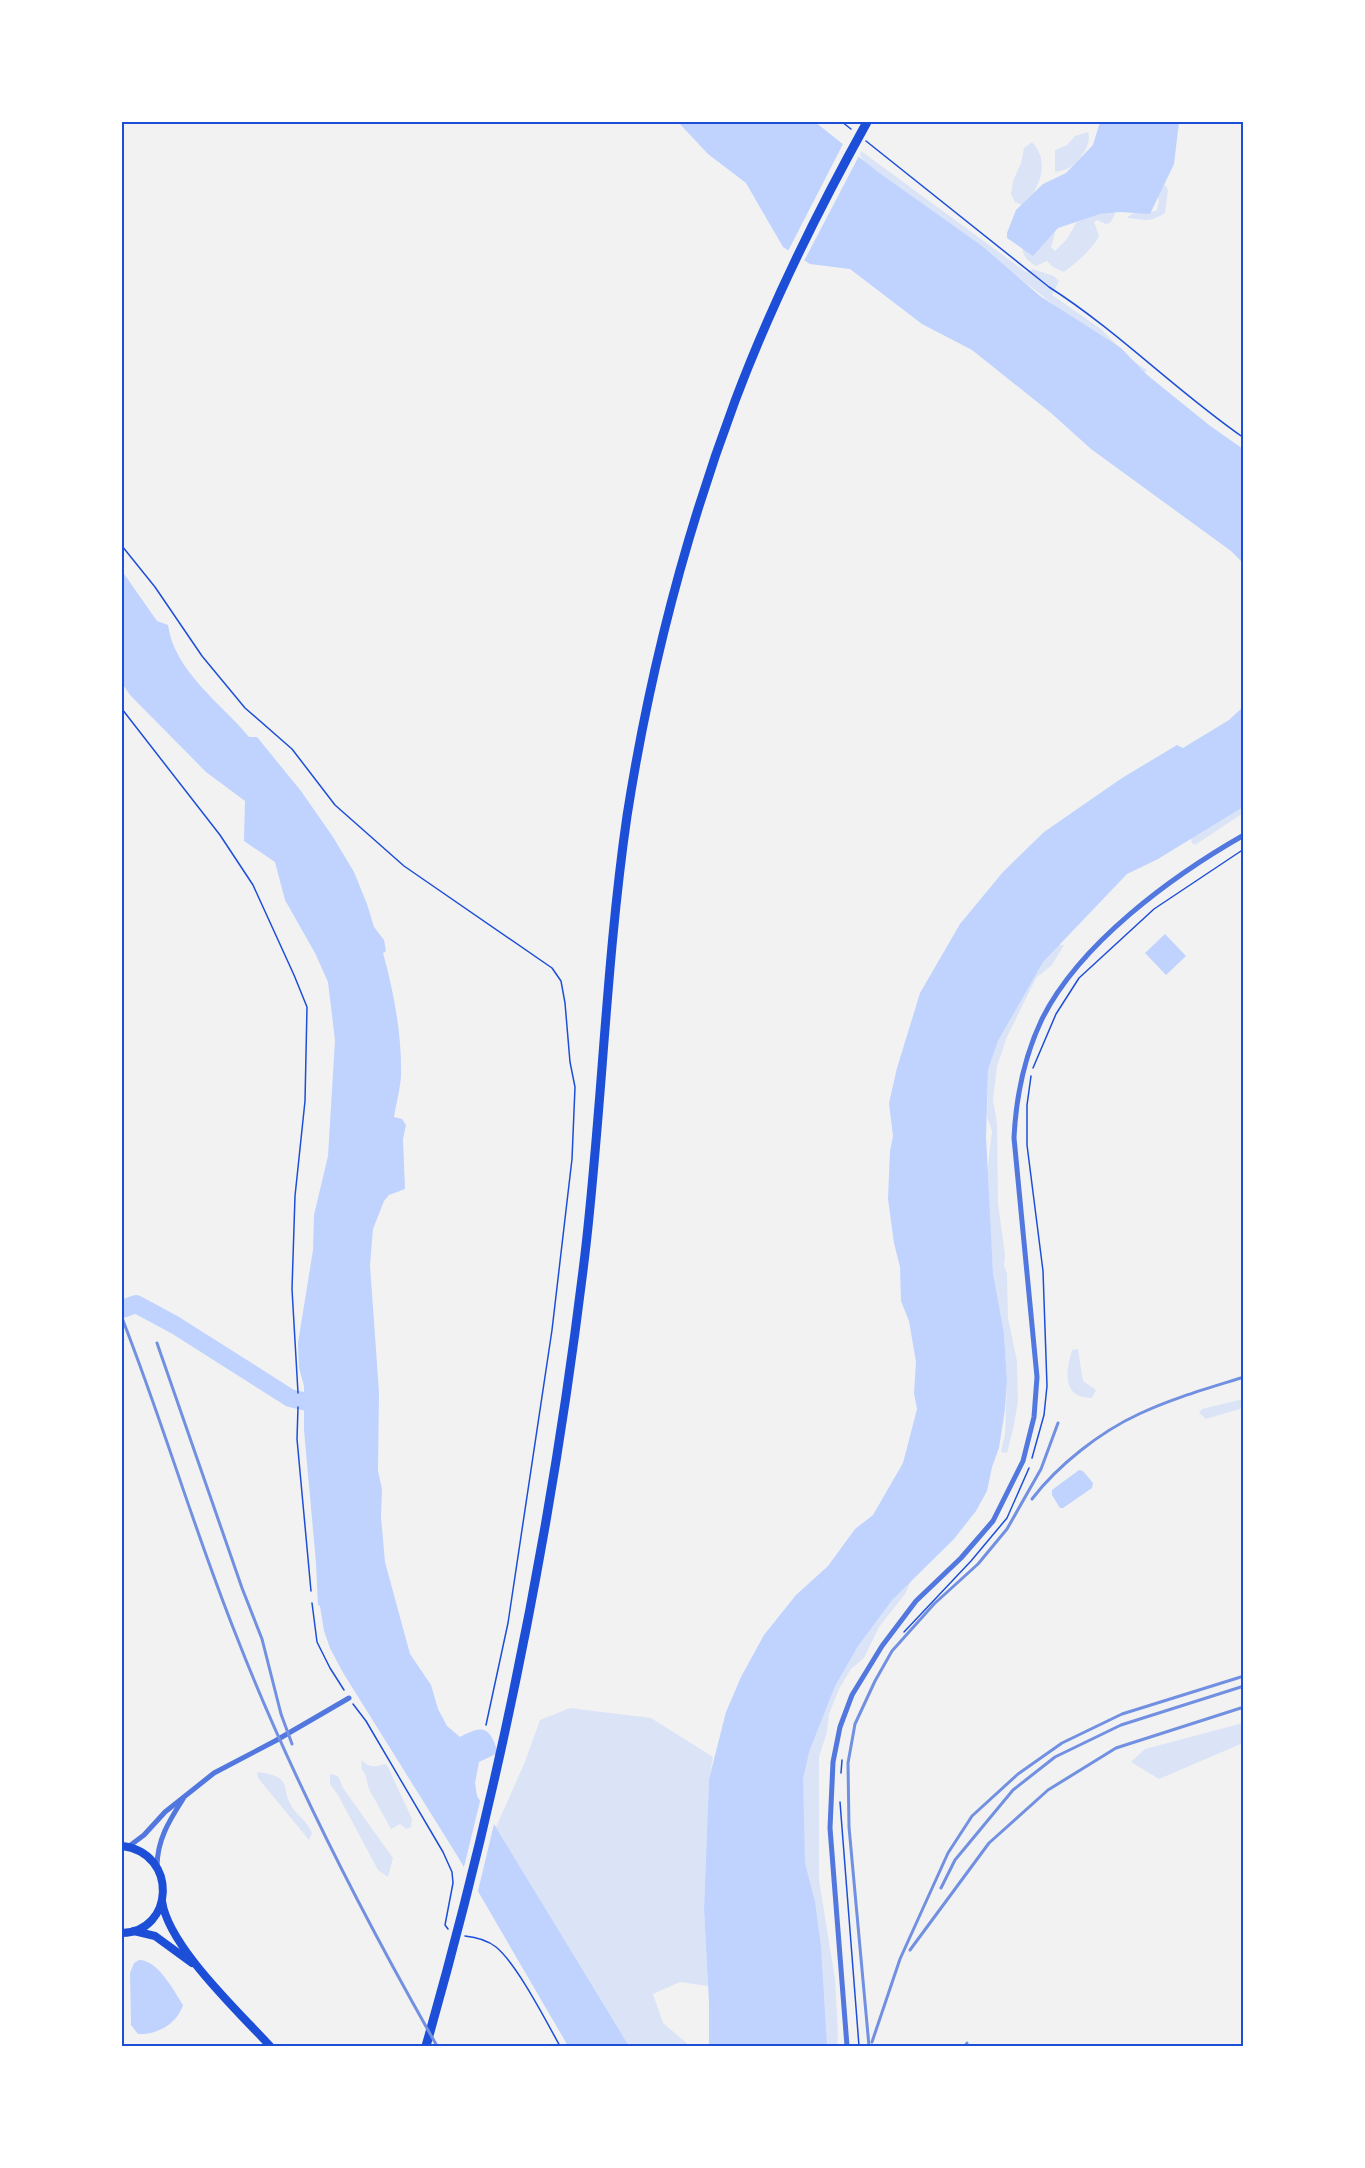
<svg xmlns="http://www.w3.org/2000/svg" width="1365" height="2168" font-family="'IBM Plex Sans',sans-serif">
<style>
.green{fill:#dbe4f7}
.water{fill:#bfd3fe}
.pier{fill:#f2f2f2}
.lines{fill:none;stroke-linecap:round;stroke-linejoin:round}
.river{stroke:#bfd3fe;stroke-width:18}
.path{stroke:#1d4ed8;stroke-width:1.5}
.minor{stroke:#5277de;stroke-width:5}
.secondary{stroke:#1d4ed8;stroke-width:8}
.primary{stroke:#1d4ed8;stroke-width:9}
.rail{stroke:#7290e2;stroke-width:3}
.neatline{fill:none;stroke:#1d4ed8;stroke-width:2}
</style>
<rect width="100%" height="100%" fill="#f2f2f2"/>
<g class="green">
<path d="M1088 132C1092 142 1082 158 1073 165 1069 169 1061 171 1055 172V150L1067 145 1075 136Z"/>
<path d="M1032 142C1051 163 1039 186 1025 206L1015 202 1011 194 1013 181 1021 163 1024 148Z"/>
<path d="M861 151 1026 272 1033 269 1054 276 1059 281 1052 295 1101 329 1132 360 1147 370 1143 374 954 227 874 174 860 155Z"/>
<path d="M1165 185 1168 190 1165 213C1149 223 1146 220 1128 218L1127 217 1139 210 1152 212 1157 210 1159 202 1157 189Z"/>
<path d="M1110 208 1115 214 1110 223 1106 224 1097 220 1094 222 1099 236C1093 249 1076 263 1064 272L1053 267 1047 261 1036 266C1027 260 1023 257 1022 246L1048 232 1055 233 1051 247 1055 251 1067 239 1076 223 1092 213Z"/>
<path d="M1243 799V813L1195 845 1192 843 1190 834Z"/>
<path d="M1052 945H1064L1052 965 1036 978 1007 1037 997 1066 993 1100 997 1123 998 1203 1005 1255 1004 1266 1007 1273 1008 1318 1017 1361 1018 1401 1014 1425 1007 1453 1001 1452 1005 1434 1007 1381 1004 1333 993 1273 987 1174 992 1131 987 1117 988 1070 998 1041Z"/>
<path d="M1078 1349 1083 1381 1096 1390 1092 1398C1061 1398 1066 1371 1072 1350Z"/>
<path d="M1243 1399V1408L1206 1419 1199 1413 1202 1409Z"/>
<path d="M912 1579 905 1594 879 1627 864 1658 851 1669 839 1689 829 1714 827 1732 819 1757V1880L835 1979 838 2034 837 2046H823L801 1850 799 1778 819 1717 857 1638 903 1583Z"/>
<path d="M570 1708 651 1718 713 1757 709 1779 704 1909 708 1986 680 1982 653 1994 663 2023 690 2046H629L496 1827 524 1764 540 1720Z"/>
<path d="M1243 1723V1743L1159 1779 1131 1762 1145 1749Z"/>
<path d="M361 1760C368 1767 375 1768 384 1764L387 1765 412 1819 411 1827 406 1829 400 1824 391 1829 369 1789 365 1774 362 1770Z"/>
<path d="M257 1772C296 1777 278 1787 294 1810 301 1818 308 1823 312 1833L309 1840 258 1778Z"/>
<path d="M330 1774 338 1776 343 1788 393 1858 388 1877 378 1870 338 1795 330 1784Z"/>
</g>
<g class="water">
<path d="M678 122H815L878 172 982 246 1040 296 1121 348 1146 374 1209 425 1243 449V563L1231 551 1091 449 1051 413 972 350 922 324 850 269 810 264 783 247 746 183 708 154Z"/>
<path d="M1100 122H1179L1174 164 1150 214 1120 212 1100 214 1058 228 1033 256 1007 238V233L1016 210 1043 184 1066 173 1093 145Z"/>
<path d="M122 571 157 621 168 625C174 671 222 704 249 737H257L301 791 333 837 354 872 367 904 374 927 384 940 386 951 383 953C394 992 402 1036 401 1076 400 1090 396 1104 394 1117L402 1119 406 1125 403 1139 405 1189 389 1195 384 1201 373 1229 370 1265 379 1392 378 1471 382 1489 381 1517 385 1562 410 1654 431 1685 438 1709 447 1726 460 1737C484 1724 490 1727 498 1753L479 1762 475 1783 477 1796 629 2046H568L458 1857 342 1671 330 1648 324 1631 320 1606 318 1605 316 1563 304 1430V1386L299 1368 298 1343 313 1250 314 1215 328 1156 335 1040 328 982 315 953 285 900 275 862 244 841 245 801 206 772 130 695 122 683Z"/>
<path d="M1243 707V807L1158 859 1127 874 1043 962 998 1041 988 1070 986 1137 993 1273 1004 1333 1007 1381 1005 1409 999 1448 992 1467 987 1491 976 1511 954 1539 892 1600 858 1646 835 1686 809 1752 803 1779 805 1863 815 1902 821 1947 827 2046H709V2003L704 1909 709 1779 726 1712 741 1677 764 1635 796 1595 828 1566 855 1529 873 1515 903 1463 917 1409 914 1393 916 1362 909 1321 901 1301 900 1267 894 1243 888 1199 890 1151 893 1136 889 1103 897 1068 920 993 960 924 1003 872 1044 832 1122 778 1177 745 1183 748 1229 720Z"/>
<path d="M1165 934 1186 956 1166 975 1145 953Z"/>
<path d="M1079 1470 1083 1471 1093 1483 1092 1488 1063 1508H1060L1052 1495V1490Z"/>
<path d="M139 1960C158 1960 174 1991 183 2005 177 2024 157 2035 138 2034L131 2025 130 1973 134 1963Z"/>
</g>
<g class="pier">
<path d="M844 142 860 154 803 263 787 253Z"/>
<path d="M481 1797 495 1820 477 1895 463 1871Z"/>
</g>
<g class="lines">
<path class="river" d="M122 1309 136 1304 175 1325 290 1398 328 1407"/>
<g class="path">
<path d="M842 122 851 129"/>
<path d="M866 141 1049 287C1118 331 1176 391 1244 438"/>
<path d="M122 546 155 587 202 656 245 708 292 749 335 805 404 866 552 968 561 981 565 1003 570 1062 575 1087 572 1159 552 1330 508 1623 486 1725"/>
<path d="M122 709 220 835 253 885 294 975 307 1007 305 1101 295 1196 292 1289 298 1393"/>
<path d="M1033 1068 1056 1014 1079 978 1154 909 1244 849"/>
<path d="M1031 1076 1027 1105V1145L1043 1271 1047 1386 1044 1415 1032 1458"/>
<path d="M298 1407 297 1439 311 1591"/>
<path d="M312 1603 317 1642 330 1668 344 1690"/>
<path d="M904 1632 971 1561 1007 1518 1029 1468"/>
<path d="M353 1704 366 1721 443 1852 452 1872 453 1883 445 1925 448 1929"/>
<path d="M841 1773 842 1760"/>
<path d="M840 1802 859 2046"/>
<path d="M465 1936C475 1937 487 1940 496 1947 517 1964 546 2021 560 2046"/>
</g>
<g class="minor">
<path d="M128 1847 144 1835 165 1812 214 1773 275 1741 349 1698"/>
<path d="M157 1867C157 1840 169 1821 183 1799"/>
<path d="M847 2046 830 1828 833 1762 840 1727 852 1695 882 1646 916 1601 961 1558 993 1521 1023 1461 1034 1417 1037 1377 1014 1138C1016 1096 1024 1057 1042 1019 1080 943 1172 876 1244 835"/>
</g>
<g class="secondary">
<path d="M122 1846C179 1853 174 1932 122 1933"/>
<path d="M162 1901C168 1946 239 2012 270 2046"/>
<path d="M134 1931 155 1936 192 1963"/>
</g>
<path class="primary" d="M426 2046C500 1787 553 1522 585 1254 602 1109 606 961 627 816 649 675 685 535 735 401 771 305 817 212 867 122"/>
<g class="rail">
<path d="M122 1318C163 1422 194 1530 236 1635 291 1777 362 1914 437 2046"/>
<path d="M157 1343 242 1588 262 1639 281 1714 292 1744"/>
<path d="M1032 1499C1058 1465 1100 1432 1139 1414 1173 1398 1209 1388 1244 1377"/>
<path d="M941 1888 955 1860 1013 1790 1055 1757 1121 1725 1244 1686"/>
<path d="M910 1950 989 1843 1048 1790 1116 1748 1244 1707"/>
<path d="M872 2042 900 1959 948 1853 972 1816 1018 1774 1062 1743 1122 1714 1244 1676"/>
<path d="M869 2046 849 1827 848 1763 855 1724 875 1681 892 1651 934 1604 978 1564 1007 1529 1041 1469 1058 1423"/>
<path d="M965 2046 967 2043"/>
</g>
</g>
<rect width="1365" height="2168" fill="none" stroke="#ffffff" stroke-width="246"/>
<rect x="123" y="123" width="1119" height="1922" class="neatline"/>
</svg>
